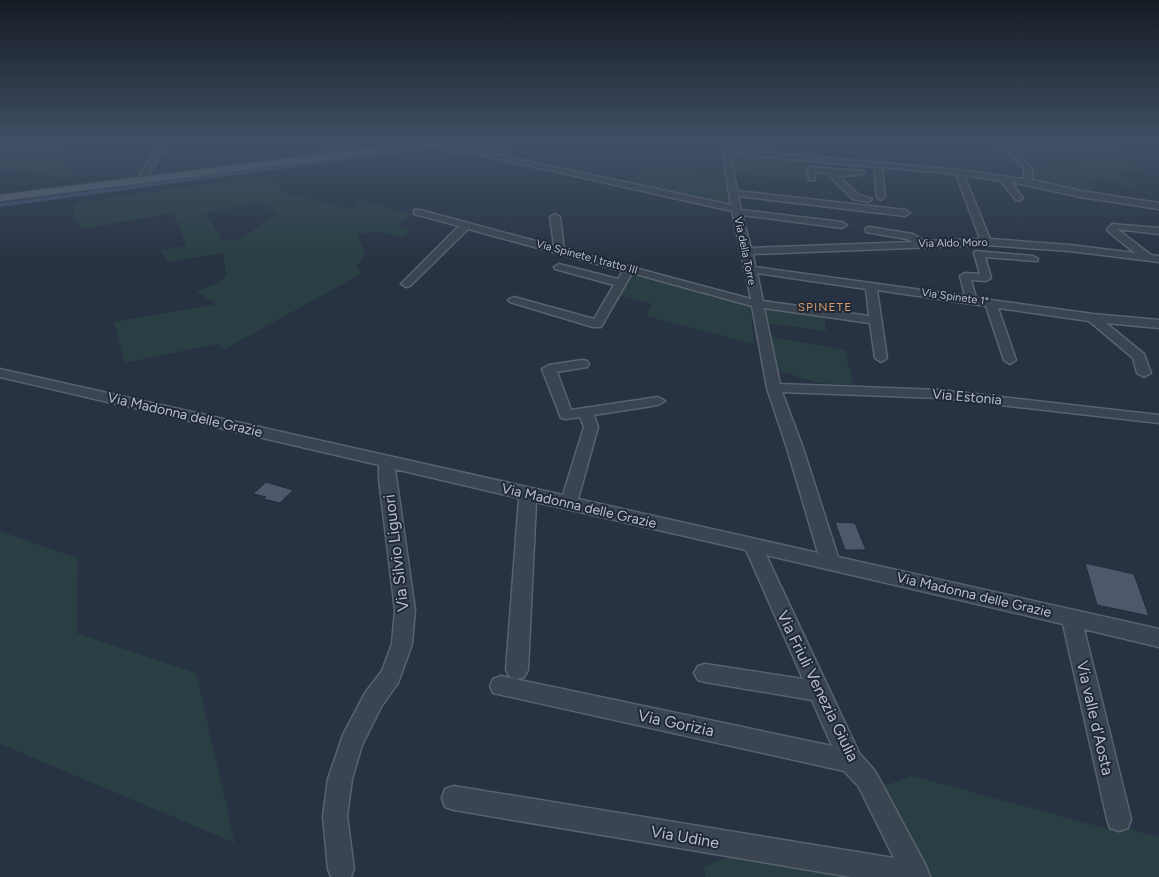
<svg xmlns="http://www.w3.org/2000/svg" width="1159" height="877" font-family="Figtree,sans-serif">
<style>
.green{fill:#293f43;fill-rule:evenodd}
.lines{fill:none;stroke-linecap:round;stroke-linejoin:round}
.canal{fill:#3e4f6a;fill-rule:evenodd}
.building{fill:#4d596a;stroke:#222b39}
.minor-casing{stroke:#59626f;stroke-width:3}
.major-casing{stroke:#454d5b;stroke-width:2}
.minor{fill:#3b4451;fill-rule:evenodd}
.major{fill:#5a6371;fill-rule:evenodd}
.labels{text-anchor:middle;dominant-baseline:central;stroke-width:4;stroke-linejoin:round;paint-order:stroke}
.far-street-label{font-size:11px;fill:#b8bfcb;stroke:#202937}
.far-neighbourhood-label{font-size:12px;letter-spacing:1px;fill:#d49a6b;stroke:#202937}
.street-label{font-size:14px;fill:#b8bfcb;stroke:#202937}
.near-street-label{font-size:16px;fill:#b8bfcb;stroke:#202937}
</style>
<rect width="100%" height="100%" fill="#273242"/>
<g class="green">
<path d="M0 142H61L72 178 57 177 6 169 0 170Z"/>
<path d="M288 142H364L359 148 361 149 348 151 322 145Z"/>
<path d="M1025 142H1042L1061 161 1082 162 1060 143 1050 142H1104L1148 174 1116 171 1142 189 1122 186 1120 182 1093 179 1092 195 1038 182 1031 179 1032 169 1054 171Z"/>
<path d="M735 153 805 159 810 180 733 173 729 155Z"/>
<path d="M651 166 726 175 730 205 623 183Z"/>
<path d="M269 176 288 195H296L352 210 359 200 412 214 400 222 398 226 412 231 400 237 376 231 358 234 365 255 356 267 363 273 223 350 217 344 124 363 114 322 216 304 196 291 221 282 226 274 223 253 168 262 160 250 186 246 174 213 81 229 74 215 73 203ZM262 202 275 214 243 238 222 241 205 213Z"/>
<path d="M630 272 750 303 754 344 646 316 652 304 618 295Z"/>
<path d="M761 307 825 315 826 331 764 323Z"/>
<path d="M768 336 845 350 853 385 819 383 773 369Z"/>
<path d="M0 531 78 558 77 633 196 673 235 843 0 744Z"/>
<path d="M913 776 1112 830 1130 829 1159 837V877H928L881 787Z"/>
<path d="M739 854 856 877H705L704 866Z"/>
</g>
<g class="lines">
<path class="canal" d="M464 142H480L0 207V203Z"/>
</g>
<g class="building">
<path d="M266 482 293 490 280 503 263 499 266 497 253 494Z"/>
<path d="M835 522 855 523 866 550H845Z"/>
<path d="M1085 563 1134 574 1149 616 1097 605Z"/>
</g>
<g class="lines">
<g class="minor-casing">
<g id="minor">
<path d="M160 142H168L144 182H138L137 180Z"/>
<path d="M430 142H442L450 147 469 149 466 147 470 145 509 142 471 149 731 205 723 155 736 150 959 170 1024 179V169L998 142H1006L1032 169V180L1081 191 1159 203V209L1081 197 1011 182 1023 198 1019 201 1016 200 1001 181 964 175 990 239 1070 245 1135 253 1109 232 1107 230 1112 224 1159 228V234L1117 229 1151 255 1159 256V262L1070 251 986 245 753 254 755 267 965 296 960 276 965 273 980 274 974 253 975 251 1033 256 1038 259 1037 261 985 257 991 278 986 281 971 280 976 298 1093 314 1159 320V328L1106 323 1144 354 1151 373 1144 377 1137 373 1133 358 1089 321 998 308 1016 360 1010 364 1004 360 986 306 877 290 887 358 881 362 875 358 870 323 764 308 780 384 940 390 1159 415V423L940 398 782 392 803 448 838 557 1159 629V647L1084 629 1131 819 1128 828 1119 831 1110 828 1107 819 1063 624 766 555 859 753 875 771 926 866 930 877H851L454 810 445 807 442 798 445 789 454 786 894 858 859 787 844 771 493 693 490 686 493 679 501 676 832 746 812 700 705 682 698 680 694 673 698 666 705 664 803 679 746 550 536 502 528 670 524 677 517 679 510 677 506 670 519 498 395 469 415 610 412 644 398 683 381 707 362 745 352 779 347 816 354 869 351 877H331L328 869 323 816 328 779 343 735 365 693 382 671 392 644 395 610 379 479V465L0 377V369L563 495 584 427 580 417 566 419 561 418 542 369 549 365 582 360 587 361 589 364 587 367 557 372 571 410 658 397 665 401 658 405 594 415 598 427 578 499 818 553 787 448 767 388 752 306 632 273 601 327H593L510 302 508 300 514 297 594 319 614 285 555 269 554 267 559 264 618 279 623 271 468 229 410 286 406 287 401 284 459 226 414 214V210H420L554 246 550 217 555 214 560 217 564 249 751 299 732 211 477 154 445 151 441 147ZM737 154 874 167 877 197 881 200 885 197 882 167 956 174 980 239 924 241 913 234 869 227 866 228V232L907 239 913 242 751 248 742 215 842 228 847 225 842 222 741 210 738 196 905 216 910 213 905 210 737 191 731 156ZM757 273 866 289 869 316 763 301Z"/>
<path d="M807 167 863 171 864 173 860 175 839 176 859 195 872 199 868 202 853 199 830 177V174L815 172V180H809Z"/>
</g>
</g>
<g class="major-casing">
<path id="major" d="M418 142H447L442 145 0 201V195Z"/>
</g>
<use href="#minor" class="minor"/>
<use href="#major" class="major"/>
</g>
<linearGradient id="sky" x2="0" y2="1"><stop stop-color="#151c24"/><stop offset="0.54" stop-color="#414f65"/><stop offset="1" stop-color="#414f65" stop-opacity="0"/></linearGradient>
<rect width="1159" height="265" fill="url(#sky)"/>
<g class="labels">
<g class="far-street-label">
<text transform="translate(953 243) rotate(-1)">Via Aldo Moro</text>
<text transform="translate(745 251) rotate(78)">Via della Torre</text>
<text transform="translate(587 257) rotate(15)">Via Spinete I tratto III</text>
<text transform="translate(955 297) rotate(8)">Via Spinete 1°</text>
</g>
<g class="far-neighbourhood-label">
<text x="825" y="307">SPINETE</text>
</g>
<g class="street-label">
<text transform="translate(967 397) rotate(5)">Via Estonia</text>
<text transform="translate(185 415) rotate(13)">Via Madonna delle Grazie</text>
<text transform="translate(579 506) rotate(13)">Via Madonna delle Grazie</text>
<text transform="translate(974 595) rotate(13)">Via Madonna delle Grazie</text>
</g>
<g class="near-street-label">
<text transform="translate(396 553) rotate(-97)">Via Silvio Liguori</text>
<text transform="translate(818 686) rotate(64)">Via Friuli Venezia Giulia</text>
<text transform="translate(1095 718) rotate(77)">Via valle d'Aosta</text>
<text transform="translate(676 723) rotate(12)">Via Gorizia</text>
<text transform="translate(685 837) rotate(10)">Via Udine</text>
</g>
</g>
</svg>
